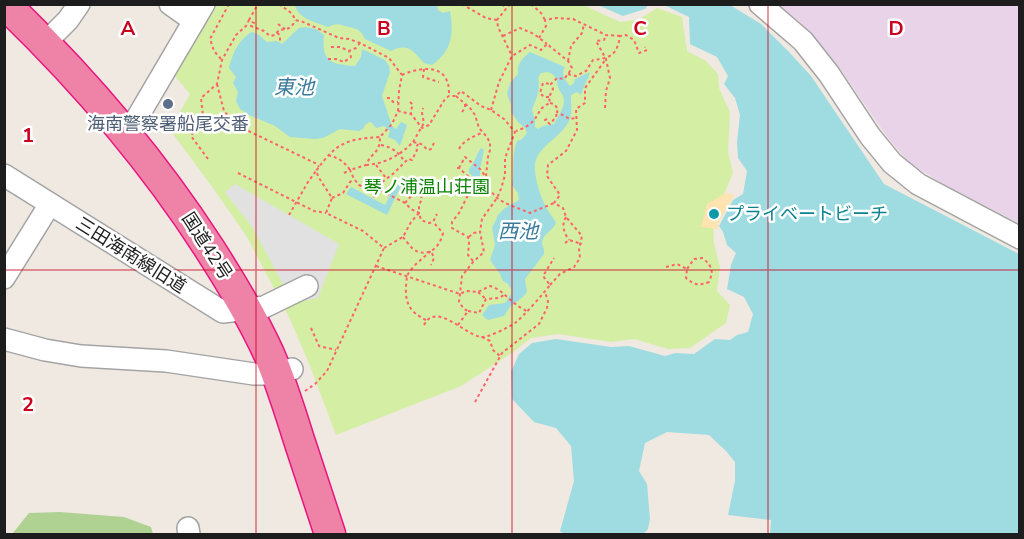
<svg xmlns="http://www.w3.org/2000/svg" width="1024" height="539" font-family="'Nunito Sans','Noto Sans JP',sans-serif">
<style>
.industrial{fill:#e9d3e8}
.grass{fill:#d4eea3}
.forest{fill:#afd293}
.sand{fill:#ffe3b0}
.parking{fill:#e1e1e1}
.water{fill:#9edce1;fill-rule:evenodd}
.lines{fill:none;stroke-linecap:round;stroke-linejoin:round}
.minor-casing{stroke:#a4a4a4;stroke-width:24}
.highway-casing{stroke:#e8157e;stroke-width:33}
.path{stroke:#ff636b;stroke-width:2;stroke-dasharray:3 3;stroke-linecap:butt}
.minor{stroke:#fff;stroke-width:21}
.highway{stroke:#ee82a7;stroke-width:30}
.grid{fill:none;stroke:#ca001f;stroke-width:1.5;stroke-opacity:0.55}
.service-dot{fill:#5c6f8a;stroke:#fff;stroke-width:2}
.culture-dot{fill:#0f9aa8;stroke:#fff;stroke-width:2}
.labels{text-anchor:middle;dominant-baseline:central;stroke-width:5;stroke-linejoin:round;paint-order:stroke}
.service-label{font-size:18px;fill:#4e5e75;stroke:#fff}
.park-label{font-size:18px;fill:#0b8402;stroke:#fff}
.culture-label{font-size:18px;fill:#0d838f;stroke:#fff;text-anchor:start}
.street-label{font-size:18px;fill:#1d1d1d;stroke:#fff}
.water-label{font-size:20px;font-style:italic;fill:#3a7a9c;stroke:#fff}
.grid-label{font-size:20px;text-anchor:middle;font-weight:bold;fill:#ca001f;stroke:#fff;stroke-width:5;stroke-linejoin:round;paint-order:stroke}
</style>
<rect width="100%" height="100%" fill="#efe9e2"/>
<path class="industrial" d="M777 5H1019V223L945 185 909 163 888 138 841 70 799 21Z"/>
<path class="grass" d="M581 4 620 22 638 20 657 8 682 17 687 51 706 61 718 74 719 88 730 112 728 152 733 173 713 220 714 244 720 267 717 291 730 305 726 323 690 348 668 349 634 339 611 342 558 334 531 338 512 353 461 386 336 435 310 366 290 319 247 237 213 188 170 130 190 94 174 75 217 5Z"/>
<path class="forest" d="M60 512 124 517 151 527 153 534H12L29 513Z"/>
<path class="sand" d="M726 193 734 195 718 224V229L701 227 707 204Z"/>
<path class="parking" d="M235 184 339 244 318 298 293 303 253 228 225 192Z"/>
<g class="water">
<path d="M295 5H437L438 10 443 13 450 11C454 34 452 51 432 65L424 63C414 52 408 42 391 51L365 39C361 30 358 29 349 27 339 25 339 22 328 27 316 22 298 19 295 5Z"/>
<path d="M598 5 648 4V5L645 9 623 16Z"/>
<path d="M664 5H730L761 24 789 52 811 76 884 184 1019 254V534H770L771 520 728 515 735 481V462L726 451 709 435 667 432 645 443 639 471 647 484 650 519 648 529 643 534H564L560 531 574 481 571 446 556 428 534 422 512 399 511 372 519 354 532 343 556 339 611 347 629 346 665 356 675 353 694 354 715 339 730 340 737 335 748 332 753 314 744 297 727 289 731 265 736 253 727 245 723 232 719 226 733 200 743 194 747 171 738 158 737 142 740 115 735 98 724 84 728 76 717 57 690 44 689 17Z"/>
<path d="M305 27 316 29 324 35C321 61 331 65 355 66L361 57 362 49 385 60 389 66 390 72 382 96 392 126 396 129 401 122 407 125 400 146 395 140 388 137 390 131 384 126 376 128 372 123 369 122 365 125 363 129 359 131 340 129 323 138 315 139 290 137 275 126 249 115 240 109 236 101 238 92 233 83 236 77 229 68C232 54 239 39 252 32L259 35 267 42 277 41 282 44 299 28Z"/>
<path d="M530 52 565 67C561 75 564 79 570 86L574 83 575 79 590 72C588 80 583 87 581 95L577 92 571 95C571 102 572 112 570 119 561 140 532 147 535 171 536 182 541 198 546 207 549 213 553 217 556 223 553 230 546 232 543 239 540 244 545 247 544 254L525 279 527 292 523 297 510 307 504 316 488 320 482 315 489 305 505 303 511 294V289L508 284 503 281 500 274 490 260 495 245 492 227 495 222 498 215 505 208 519 200 518 193 512 185C515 170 511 156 517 141L522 139 527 133 525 128 518 122 511 112V105L507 94 510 83 518 74C517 63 522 59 530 52ZM548 72C557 76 556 78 558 87 559 91 561 92 563 96 567 105 558 116 554 124L543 126 538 129 535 127V120L532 110C536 97 541 92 538 78L541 73Z"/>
<path d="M481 148 484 150 480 169V176L475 178 469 173V169C475 162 476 155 481 148Z"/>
<path d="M396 183 401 186 387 215 346 194 351 187 385 205Z"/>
</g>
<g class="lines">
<g class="minor-casing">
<g id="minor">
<path d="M170 4 194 21"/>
<path d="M760 4 803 41 829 74 870 136 892 163 918 184 1020 238"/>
<path d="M45 43 68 20 79 4"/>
<path d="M127 135 204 4"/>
<path d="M4 175 223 312 264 307 307 286"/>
<path d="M4 278 50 204"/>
<path d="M4 339 45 350 81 356 166 361 254 374H269L292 369"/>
<path d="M188 528 189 534"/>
</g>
</g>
<g class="highway-casing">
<path id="highway" d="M5 4C82 78 151 158 209 248 231 282 252 317 269 354 281 382 290 411 299 440 309 471 320 503 330 534"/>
</g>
<g class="path">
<path d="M279 4C285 9 293 12 295 20L301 21 339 38 349 39 360 43 389 58 402 75 399 91 398 111"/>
<path d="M462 4 486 18 497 20"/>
<path d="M502 4 506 9"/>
<path d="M510 4 497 20 498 27 512 56"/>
<path d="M531 4 541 13 545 20"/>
<path d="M249 20 258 4"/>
<path d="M278 24 285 29"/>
<path d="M277 33 280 35V41"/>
<path d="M503 36 520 28 534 34 547 44"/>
<path d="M539 38 546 26 545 20 556 18 573 19 606 35 620 36"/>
<path d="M331 47H340L349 51 356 48 360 43"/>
<path d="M221 59 214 51 210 39 229 4"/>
<path d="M328 59H336L344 62 351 57 349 51"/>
<path d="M568 61 571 46 582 33 584 24"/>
<path d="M424 69 423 77 439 82"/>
<path d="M568 74 576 76 586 71 593 60C611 58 617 55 620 36L626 35 634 40 639 53 647 50 645 47"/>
<path d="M402 75C415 69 440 63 447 81 449 85 449 91 449 96"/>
<path d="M217 84 224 111 236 125 317 164 319 167"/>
<path d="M456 96 470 108 475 115 479 128 487 137 490 143V150L488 157 486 176 482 183 468 195 459 213 452 222V228L468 237 469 243 468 255 473 261"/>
<path d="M549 97H544L540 93 543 83 551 84"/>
<path d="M387 98H390L393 102H398"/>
<path d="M410 102 413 105 411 110V114"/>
<path d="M550 103 554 104 558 109 557 112 570 119 575 118"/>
<path d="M605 108 606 91 610 78 606 59 596 41 604 40 606 35"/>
<path d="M491 110 499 82 512 56 530 45 541 50 547 44 568 61 572 68 568 74 564 79 557 78 551 84 553 89 549 97 550 103C538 108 540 114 533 121 529 126 522 129 516 131"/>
<path d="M462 112 465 108V103"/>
<path d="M547 119 545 120 550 124 556 117 557 112"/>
<path d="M413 142 424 123 422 113 423 108"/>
<path d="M381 145C391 147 399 152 404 161"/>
<path d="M459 149C464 140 474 136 482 133"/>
<path d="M328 155C338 158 344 161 350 170L366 165C372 151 380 154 380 137L392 124 398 111 411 114 422 128 429 125 445 99 449 96H456L461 91 481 106 491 110 504 119 515 132 505 158V175L501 189 497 198 482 219 480 232 484 252 473 262 462 276 459 302 464 309 468 311 458 325"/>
<path d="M208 159 191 136 203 116 201 98 217 84 222 60 236 35 246 26 249 20 254 23 251 26 264 31 270 36 275 35 279 30C287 29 292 29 295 20"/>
<path d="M366 165C384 164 401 155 413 142L421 144 428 150 431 149 434 143"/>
<path d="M376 165 386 178"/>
<path d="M457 168H459L471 179 477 188 483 190 487 187 497 198 505 203 530 213 554 203"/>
<path d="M459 168 465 157 480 169 489 181 487 187"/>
<path d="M238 173 314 211 326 213"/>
<path d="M344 173 350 170 354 179 359 185 372 190 378 189 405 203 411 209 419 213V205L422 199 419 191"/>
<path d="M406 179 409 180 407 185 412 195"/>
<path d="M373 197 377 193 381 183 394 173 408 159 412 160 417 150 416 148 418 144"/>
<path d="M332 198 343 193 350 182 354 179"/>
<path d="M405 203 412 195 419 191 421 187"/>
<path d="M289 215 308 182 316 171"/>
<path d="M566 217C561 225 564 233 569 240"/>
<path d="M403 237C406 241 410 246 413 249 428 259 440 247 443 233L433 222"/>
<path d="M469 237 473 233 480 232"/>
<path d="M565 243 569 240 582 244"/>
<path d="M384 248 403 237 411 222 419 213 421 220 429 223 433 222 437 214"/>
<path d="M376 266 460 294 466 291 478 292 490 286C503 289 512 305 527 311"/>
<path d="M666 267 677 264 687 269 686 278C694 285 699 286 709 282 714 270 712 267 703 258L694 259 687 269"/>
<path d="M550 285 560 274 574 267 580 258 579 249 582 236 566 217 563 208 554 203 560 195 547 176 548 165 566 151 577 130 576 109 585 103V88L606 59"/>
<path d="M478 292 486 299"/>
<path d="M468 311 479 313 486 299 499 298 504 295"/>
<path d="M426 320C410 312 405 304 406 286 406 285 407 276 407 276 411 267 424 257 431 251L434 258 431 265"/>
<path d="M424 325C436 301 465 335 481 337 488 338 509 327 515 323 524 316 543 294 550 285L543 276 554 258"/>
<path d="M311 328 319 346 336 350"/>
<path d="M482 337 490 341 493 350 500 356"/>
<path d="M305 391 315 384 327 371 384 248 363 231 326 213 332 198 319 178 316 171C336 143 346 139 380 137"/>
<path d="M475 402 502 353 539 324 547 308 548 301 545 292"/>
</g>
<use href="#minor" class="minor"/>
<use href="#highway" class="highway"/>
</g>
<path class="grid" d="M256 4V534M512 4V534M768 4V534M4 270H1020"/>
<circle class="service-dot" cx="168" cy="104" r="6"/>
<circle class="culture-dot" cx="714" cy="214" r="6"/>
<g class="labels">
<g class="service-label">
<text x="168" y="124">海南警察署船尾交番</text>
</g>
<g class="park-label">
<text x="427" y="187">琴ノ浦温山荘園</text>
</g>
<g class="culture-label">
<text x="726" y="214">プライベートビーチ</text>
</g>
<g class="street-label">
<text transform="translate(207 246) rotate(57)">国道42号</text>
<text transform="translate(131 255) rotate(32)">三田海南線旧道</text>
</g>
<g class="water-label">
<text x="294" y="87">東池</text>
<text x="518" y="231">西池</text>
</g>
</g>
<g class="grid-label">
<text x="128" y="35">A</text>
<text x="384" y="35">B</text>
<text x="640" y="35">C</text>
<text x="896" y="35">D</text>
<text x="28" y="142">1</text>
<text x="28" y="411">2</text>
</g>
<rect width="1024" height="539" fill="none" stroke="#1d1d1d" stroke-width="12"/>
</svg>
